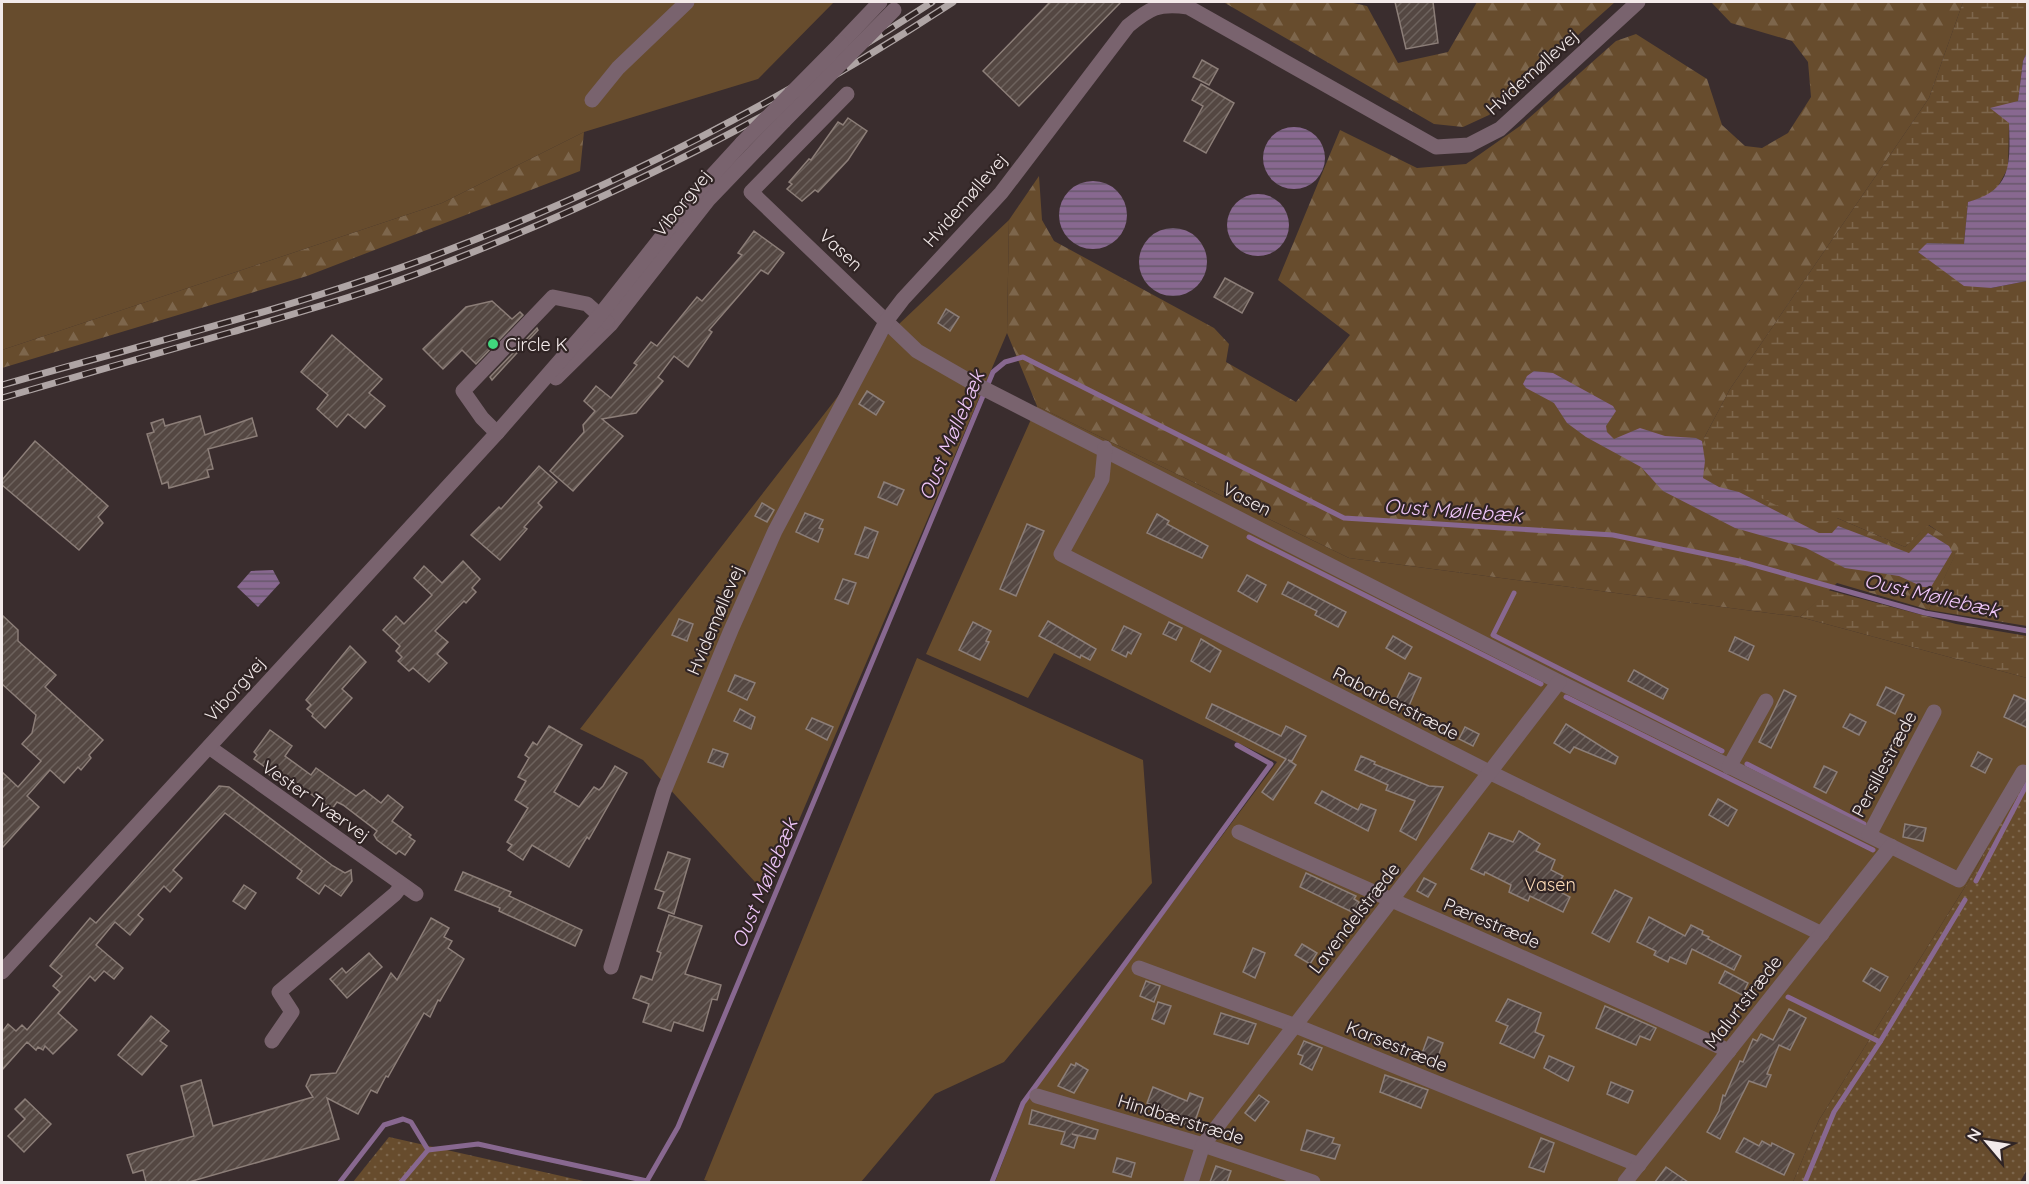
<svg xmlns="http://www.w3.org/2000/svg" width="2029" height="1184" font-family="Quicksand,sans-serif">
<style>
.grass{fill:url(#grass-dots)}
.forest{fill:url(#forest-firs)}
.wetland{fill:url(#wetland-marsh)}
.garden{fill:#674c2d}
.water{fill:url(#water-rules)}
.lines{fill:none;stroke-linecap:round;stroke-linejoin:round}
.stream{stroke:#886890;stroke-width:5}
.building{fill:url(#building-hatch);stroke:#8c7e78;stroke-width:1.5}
.minor{stroke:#79636e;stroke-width:15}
.rail-casing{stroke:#afa5a5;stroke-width:7}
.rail{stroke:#302424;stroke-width:4.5;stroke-dasharray:14;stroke-linecap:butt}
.minor-bridge{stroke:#79636e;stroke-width:15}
.poi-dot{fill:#40d77d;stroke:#302424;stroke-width:2}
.labels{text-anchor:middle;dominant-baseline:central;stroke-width:4.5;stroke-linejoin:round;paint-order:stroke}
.street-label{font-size:18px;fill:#f3eaea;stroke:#302424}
.poi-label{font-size:18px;fill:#f3eaea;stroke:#302424;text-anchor:start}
.park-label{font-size:18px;fill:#fedcb7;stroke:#302424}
.water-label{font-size:20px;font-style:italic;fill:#efc6f9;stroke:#302424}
</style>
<defs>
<pattern id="grass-dots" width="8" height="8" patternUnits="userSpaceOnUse" patternTransform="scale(1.5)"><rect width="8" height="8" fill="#674c2d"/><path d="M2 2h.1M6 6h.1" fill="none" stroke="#7d664c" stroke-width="1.8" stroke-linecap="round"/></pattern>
<pattern id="forest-firs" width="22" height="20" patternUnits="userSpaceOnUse" patternTransform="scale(1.5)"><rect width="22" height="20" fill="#674c2d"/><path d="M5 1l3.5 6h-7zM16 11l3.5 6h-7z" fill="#7d664c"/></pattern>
<pattern id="wetland-marsh" width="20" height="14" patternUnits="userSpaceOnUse" patternTransform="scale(1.5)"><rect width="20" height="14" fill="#674c2d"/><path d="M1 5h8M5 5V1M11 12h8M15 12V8" fill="none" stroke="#7d664c"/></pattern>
<pattern id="water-rules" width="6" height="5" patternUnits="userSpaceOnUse" patternTransform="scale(1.5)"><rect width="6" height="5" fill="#886890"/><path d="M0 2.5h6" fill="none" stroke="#68576b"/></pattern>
<pattern id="building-hatch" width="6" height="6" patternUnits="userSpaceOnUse" patternTransform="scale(1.5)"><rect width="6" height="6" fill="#544742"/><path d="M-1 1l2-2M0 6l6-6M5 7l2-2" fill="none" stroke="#6d625d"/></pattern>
</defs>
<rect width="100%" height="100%" fill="#3a2d2e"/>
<g class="grass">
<path d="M2027 770 2028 1168 2020 1182H1793L1819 1120 1973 874Z"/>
<path d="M389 1137 588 1182H353Z"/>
</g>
<g class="forest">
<path d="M1227 2H1349L1367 6 1398 63 1448 52 1477 2H1615L1489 115 1463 127 1434 124 1225 3Z"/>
<path d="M1711 2H1963L1929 98 1730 389 1704 438 1837 518 1905 547 1928 525 1960 545 1929 610 1837 583 1800 617 1349 558 1037 406 1007 333 1009 220 1039 176 1042 220 1054 241 1214 328 1229 344 1226 362 1296 402 1350 335 1278 280 1340 130 1417 168 1466 164 1520 126 1616 41 1636 34 1707 79 1722 125 1745 146 1762 148 1788 133 1811 97 1808 62 1792 41 1731 23Z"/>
<path d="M584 132 580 171 307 276 2 368V350L442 203Z"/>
</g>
<g class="wetland">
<path d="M1963 2H2027V52L2023 61 2018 101 2009 123 2008 168 1996 190 1988 197 1968 202 1964 244H1947L1918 252 1944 270 1991 288 2027 281V626L1929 610 1959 546 1929 525 1905 547 1837 518 1820 526 1713 475 1704 438 1730 389 1929 98Z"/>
<path d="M1828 590 1956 624 2027 636V678L1800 617Z"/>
</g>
<g class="garden">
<path d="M2 2H834L758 79 584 132 442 203 2 350Z"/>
<path d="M1009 220 1007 333 767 895 643 760 580 729 880 342Z"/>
<path d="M1037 406 1349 558 1800 617 2027 678V770L1973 874 1819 1120 1793 1182H995L1028 1096 1277 762 1054 653 1028 698 926 654Z"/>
<path d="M917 658 1143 760 1152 883 1004 1062 935 1094 861 1182H712L704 1180Z"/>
</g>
<g class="water">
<path d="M2027 52V281L1991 288 1964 286 1918 252 1927 243 1964 244 1968 202C2013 190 2010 163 2009 123L1990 108 2018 101 2023 61Z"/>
<circle cx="1294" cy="158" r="31"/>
<circle cx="1093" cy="215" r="34"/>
<circle cx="1258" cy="225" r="31"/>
<circle cx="1173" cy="262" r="34"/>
<path d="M1534 371 1553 373 1613 406 1616 411 1606 426 1607 432 1614 439 1640 428 1665 436 1696 438 1702 441 1705 461 1703 478 1719 487 1739 492 1819 533H1832L1838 526 1909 553 1928 533 1949 546 1952 552 1931 587H1923L1899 576 1845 568 1806 548 1735 528 1663 491 1641 467 1586 437 1567 423 1554 403 1526 388 1523 384 1527 376Z"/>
<path d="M273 570 280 583 258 607 237 587 251 571Z"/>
</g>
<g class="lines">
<g class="stream">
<path d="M1249 537 1541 684"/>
<path d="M1514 593 1493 635 1722 751"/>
<path d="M1566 697 1873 850"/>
<path d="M1747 764 1864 824"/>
<path d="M1976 881 2027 784"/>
<path d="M1788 997 1880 1042"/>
<path d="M340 1182 384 1125 403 1119 411 1122 428 1150 478 1144 647 1181 678 1127 993 372 1005 362 1023 357 1344 518 1613 535 1739 561 1925 613 2028 631"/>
<path d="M401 1182 428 1150"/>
<path d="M992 1182 1023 1103 1271 764 1237 745"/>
<path d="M1805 1182 1834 1112 1880 1042 1965 900"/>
</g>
</g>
<g class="building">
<path d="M1050 2H1121L1019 106 983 71Z"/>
<path d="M1395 2H1433L1438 43 1406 49Z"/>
<path d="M1202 60 1218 69 1209 85 1193 77Z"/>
<path d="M1201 84 1234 103 1206 153 1184 141 1203 106 1192 100Z"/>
<path d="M848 118 867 131 848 160 818 192 815 190 802 201 787 189 792 184 789 182 809 159 811 160 838 122 843 125Z"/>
<path d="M754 231 784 253 768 274 761 270 709 330 712 332 688 367 674 356 658 377 663 381 636 413 602 419 623 436 573 491 550 471 584 432 583 425 595 411 584 401 596 386 611 398 637 365 634 363 651 342 657 346 697 297 702 301 742 255 738 253Z"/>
<path d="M1225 278 1253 293 1242 313 1214 297Z"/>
<path d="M492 301 512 319 520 312 523 315 476 364 462 350 443 369 423 349 466 307Z"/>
<path d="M946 309 959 317 950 331 938 323Z"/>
<path d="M537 328 538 330 492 380 490 377Z"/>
<path d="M332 335 382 379 369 393 385 406 365 428 348 414 337 427 317 409 328 395 301 372Z"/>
<path d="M867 391 884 402 876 415 859 404Z"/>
<path d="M200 416 205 435 252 418 257 436 208 449 213 469 207 470 209 477 169 488 168 482 162 484 147 434 154 432 151 423 163 419 165 426Z"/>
<path d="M35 441 108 506 98 517 103 523 79 550 2 485V480Z"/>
<path d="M539 466 557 482 538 503 542 507 524 527 527 529 500 560 471 535 499 507 501 509Z"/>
<path d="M884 482 904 490 897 505 878 497Z"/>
<path d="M762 503 774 510 767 522 755 516Z"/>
<path d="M805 513 823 520 819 528 823 529 818 542 796 532Z"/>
<path d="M1157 514 1169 521 1167 524 1208 546 1202 558 1147 533Z"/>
<path d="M1027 524 1044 531 1016 596 1000 589Z"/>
<path d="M865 527 878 532 868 558 855 554Z"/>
<path d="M463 561 480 579 472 588 476 592 466 603 464 601 435 631 448 642 437 654 447 663 429 682 413 668 409 671 398 661 402 657 396 651 400 646 383 630 396 616 404 624 432 595 414 578 424 566 442 583Z"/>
<path d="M1247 575 1266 585 1257 602 1238 591Z"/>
<path d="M843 579 856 583 848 604 835 599Z"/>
<path d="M1288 582 1346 612 1338 627 1315 615 1317 611 1282 594Z"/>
<path d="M2 615 18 630V641L56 675 45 687 103 740 89 755 91 758 81 770 78 767 64 783 50 770 27 796 39 807 2 848V772L18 787 41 761 22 744 32 733 36 715 2 684Z"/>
<path d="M679 619 693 624 687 641 672 635Z"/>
<path d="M1048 621 1096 649 1090 660 1081 655 1080 658 1039 636Z"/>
<path d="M973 622 991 631 986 641 989 642 980 660 959 650Z"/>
<path d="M1169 622 1182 628 1176 640 1163 634Z"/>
<path d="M1124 626 1141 634 1131 654 1128 652 1126 657 1112 650Z"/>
<path d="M1393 636 1412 647 1405 659 1386 648Z"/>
<path d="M1735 637 1754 646 1748 660 1729 651Z"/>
<path d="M1201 639 1221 651 1210 672 1191 661Z"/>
<path d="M350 646 366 662 342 689 352 698 325 728 312 716 313 714 307 709 311 705 306 700Z"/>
<path d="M1634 670 1668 689 1663 699 1628 681Z"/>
<path d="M1409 673 1421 678 1408 708 1395 702Z"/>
<path d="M735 675 755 683 747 700 728 691Z"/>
<path d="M1886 687 1904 695 1895 714 1877 705Z"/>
<path d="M1784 690 1796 696 1771 748 1759 742Z"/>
<path d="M2014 695 2028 701V728L2004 717Z"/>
<path d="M1212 704 1281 736 1286 726 1306 736 1292 761 1288 760 1296 765 1273 800 1262 792 1286 759 1206 718Z"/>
<path d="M740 709 755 717 751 729 734 721Z"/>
<path d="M1850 714 1866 722 1859 735 1843 727Z"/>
<path d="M812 718 833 727 827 740 806 729Z"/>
<path d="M1566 724 1618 757 1615 764 1574 747 1570 753 1554 743Z"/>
<path d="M549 726 582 745 554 792 579 807 594 787 599 790 603 786 615 766 627 773 589 839 587 837 569 867 532 845 523 860 508 850 512 845 507 842 528 808 515 800 526 781 518 777 529 758 525 755 533 742 537 745Z"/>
<path d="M1465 727 1479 734 1473 746 1459 739Z"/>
<path d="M270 730 292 746 285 756 311 775 316 768 356 796 364 790 381 803 388 795 403 807 392 821 411 835 409 837 415 841 405 855 399 851 396 854 377 840 374 835 377 831 343 805 337 802 332 809 302 788 297 795 267 773 269 770 254 759 257 755 254 752Z"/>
<path d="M713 749 728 754 723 767 708 762Z"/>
<path d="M1978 752 1992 759 1985 773 1971 766Z"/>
<path d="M1361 756 1375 762 1374 764 1429 786 1443 787 1416 840 1400 831 1415 801 1386 790 1388 785 1355 770Z"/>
<path d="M1824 766 1837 772 1826 793 1814 787Z"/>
<path d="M219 786 229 787 333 866 345 873 351 870 352 881 341 896 325 885 319 894 297 878 302 871 225 813 173 870 182 878 170 892 164 886 138 915 143 919 130 935 115 922 96 945 123 968 114 979 104 971 95 981 90 976 58 1013 77 1030 53 1054 45 1046 43 1050 38 1047 36 1050 27 1042 2 1070V1032L8 1024 16 1031 22 1025 27 1030 60 992 53 986 62 976 50 966 90 918 96 923Z"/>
<path d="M1322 791 1358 810 1361 804 1376 810 1368 831 1315 803Z"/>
<path d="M1718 799 1737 810 1728 826 1709 815Z"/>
<path d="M1905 824 1926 828 1923 841 1903 837Z"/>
<path d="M1519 831 1540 844 1536 851 1555 860 1551 870 1563 876 1560 881 1566 884 1562 893 1570 897 1563 912 1530 896 1528 901 1509 892 1511 885 1485 872 1484 875 1471 869 1489 833 1513 842Z"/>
<path d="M668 852 690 859 674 914 658 908 664 892 655 889Z"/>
<path d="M463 872 511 892 509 896 582 930 575 946 499 911 500 908 455 890Z"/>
<path d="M1306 873 1356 896 1354 899 1359 902 1354 913 1300 887Z"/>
<path d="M1424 878 1436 884 1428 897 1417 891Z"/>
<path d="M244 885 256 893 245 909 233 901Z"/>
<path d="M1615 890 1632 898 1609 942 1592 933Z"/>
<path d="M669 915 702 926 685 974 721 985 717 1000 712 999 703 1031 674 1022 671 1031 643 1022 649 1004 633 998 641 976 652 980 661 953 657 951Z"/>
<path d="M1649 917 1685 936 1691 925 1703 931 1702 934 1709 937 1708 939 1741 956 1734 970 1692 949 1686 964 1670 957 1668 962 1654 955 1656 951 1637 942Z"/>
<path d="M431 918 449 928 444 937 452 941 448 948 464 959 440 1001 438 1000 430 1017 424 1013 388 1077 386 1076 377 1093 371 1090 358 1114 327 1098 339 1139 189 1182H146L143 1170 133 1173 127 1155 194 1136 181 1086 201 1080 213 1126 313 1097 306 1086 311 1075 336 1073 391 973 397 980Z"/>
<path d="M1302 944 1317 953 1310 964 1295 955Z"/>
<path d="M1253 948 1265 953 1255 978 1243 972Z"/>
<path d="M369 953 382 967 347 998 330 979 342 968 346 973Z"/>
<path d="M1871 968 1888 977 1880 991 1863 981Z"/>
<path d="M1725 971 1748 983 1742 995 1719 983Z"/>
<path d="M1146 981 1160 986 1154 1002 1140 996Z"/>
<path d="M1508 999 1541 1013 1535 1032 1544 1036 1534 1058 1500 1043 1508 1026 1496 1021Z"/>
<path d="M1158 1002 1171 1006 1164 1024 1152 1019Z"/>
<path d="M1605 1006 1656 1028 1650 1040 1640 1036 1636 1045 1596 1028Z"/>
<path d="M1789 1009 1806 1018 1790 1050 1779 1045 1767 1074 1771 1075 1766 1087 1749 1081 1720 1139 1707 1132 1719 1111 1723 1095 1725 1096 1740 1061 1743 1062 1753 1039 1757 1041 1761 1034 1773 1040Z"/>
<path d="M1221 1013 1256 1024 1248 1044 1214 1034Z"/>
<path d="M151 1016 169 1031 160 1041 167 1046 142 1075 118 1055Z"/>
<path d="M1428 1037 1443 1043 1436 1062 1421 1056Z"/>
<path d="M1304 1041 1322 1048 1312 1070 1300 1064 1303 1056 1298 1054Z"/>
<path d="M1549 1056 1574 1067 1568 1081 1544 1068Z"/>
<path d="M1076 1063 1088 1070 1074 1093 1058 1086 1071 1064 1075 1066Z"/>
<path d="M1385 1075 1428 1090 1421 1108 1380 1092Z"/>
<path d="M1611 1082 1633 1091 1628 1103 1607 1094Z"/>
<path d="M1153 1087 1187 1101 1190 1093 1203 1098 1193 1127 1178 1122 1180 1115 1147 1103Z"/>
<path d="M1259 1095 1269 1102 1255 1121 1245 1113Z"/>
<path d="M25 1099 51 1124 24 1152 8 1136 25 1119 15 1109Z"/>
<path d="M1032 1110 1098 1130 1095 1139 1072 1134 1078 1136 1074 1148 1061 1144 1065 1132 1029 1124Z"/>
<path d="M1307 1130 1334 1138 1332 1143 1340 1145 1335 1159 1301 1150Z"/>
<path d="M1541 1138 1554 1143 1544 1172 1529 1167Z"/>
<path d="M1744 1138 1759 1146 1762 1141 1771 1146 1772 1143 1794 1154 1784 1175 1736 1152Z"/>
<path d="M1117 1158 1135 1163 1131 1177 1113 1172Z"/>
<path d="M1216 1166 1231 1171 1227 1182H1210Z"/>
<path d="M1666 1167 1688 1182H1655Z"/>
</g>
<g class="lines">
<g class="minor">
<path d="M841 43 880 2"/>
<path d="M847 94 751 192 917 351 971 382 1559 682 1959 880 2023 772"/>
<path d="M592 100 618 68 687 2"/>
<path d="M556 378 610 325 708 200 784 121"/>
<path d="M497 433 482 418 463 391 553 297 587 304 607 322"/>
<path d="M1105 448 1102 479 1061 554 1491 773 1822 934"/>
<path d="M209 747 416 894"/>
<path d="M1729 767 1766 701"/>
<path d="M1239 832C1402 906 1567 975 1729 1051"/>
<path d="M1869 835 1934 712"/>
<path d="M611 967 664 791 731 630 775 531 887 320 903 299 1001 193 1128 26C1150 8 1158 3 1188 7L1436 147 1469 145 1500 129 1638 2"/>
<path d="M1139 968 1296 1026 1639 1165"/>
<path d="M2 972 497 433 600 315 698 191 742 143"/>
<path d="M272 1041 292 1012 279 992 395 894 402 885"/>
<path d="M1037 1096 1203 1145 1313 1182"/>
<path d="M1191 1182 1203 1145 1559 682"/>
<path d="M1625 1182 1891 846"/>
</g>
<g class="rail-casing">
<g id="rail">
<path d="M2 385C144 344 291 309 430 257 607 191 775 105 932 2"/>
<path d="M2 398C78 376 155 354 232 332 300 312 369 293 435 267 617 197 790 109 953 2"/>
</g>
</g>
<use href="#rail" class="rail"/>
<g class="minor-bridge">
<path d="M784 121 894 10"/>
<path d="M742 143 841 43"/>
</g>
</g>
<circle class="poi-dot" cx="493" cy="344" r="6"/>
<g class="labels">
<g class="street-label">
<text transform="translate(1532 72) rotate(-42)">Hvidemøllevej</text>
<text transform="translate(965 200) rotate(-49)">Hvidemøllevej</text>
<text transform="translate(682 203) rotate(-51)">Viborgvej</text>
<text transform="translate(841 250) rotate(43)">Vasen</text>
<text transform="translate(1247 499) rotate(27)">Vasen</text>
<text transform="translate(715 620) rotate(-67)">Hvidemøllevej</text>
<text transform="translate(235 689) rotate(-48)">Viborgvej</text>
<text transform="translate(1396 703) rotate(27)">Rabarberstræde</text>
<text transform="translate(1884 764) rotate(-62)">Persillestræde</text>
<text transform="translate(316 801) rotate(35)">Vester Tværvej</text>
<text transform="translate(1354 918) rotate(-52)">Lavendelstræde</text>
<text transform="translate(1492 923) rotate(23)">Pærestræde</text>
<text transform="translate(1743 1002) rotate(-52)">Malurtstræde</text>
<text transform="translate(1397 1046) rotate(22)">Karsestræde</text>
<text transform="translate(1181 1119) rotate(17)">Hindbærstræde</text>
</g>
<g class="poi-label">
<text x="505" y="344">Circle K</text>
</g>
<g class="park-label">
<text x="1550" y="884">Vasen</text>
</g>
<g class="water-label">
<text transform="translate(951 435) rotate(-67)">Oust Møllebæk</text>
<text transform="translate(1453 510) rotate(4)">Oust Møllebæk</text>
<text transform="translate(1932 595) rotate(13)">Oust Møllebæk</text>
<text transform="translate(764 883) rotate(-67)">Oust Møllebæk</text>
</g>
</g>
<rect width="2029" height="1184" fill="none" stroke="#f3eaea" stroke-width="6"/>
<g transform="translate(1987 1142) rotate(299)" stroke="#302424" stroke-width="4.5" paint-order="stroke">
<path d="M0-4.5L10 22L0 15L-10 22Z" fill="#f3eaea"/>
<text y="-9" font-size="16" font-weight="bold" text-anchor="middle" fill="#f3eaea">N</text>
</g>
</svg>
